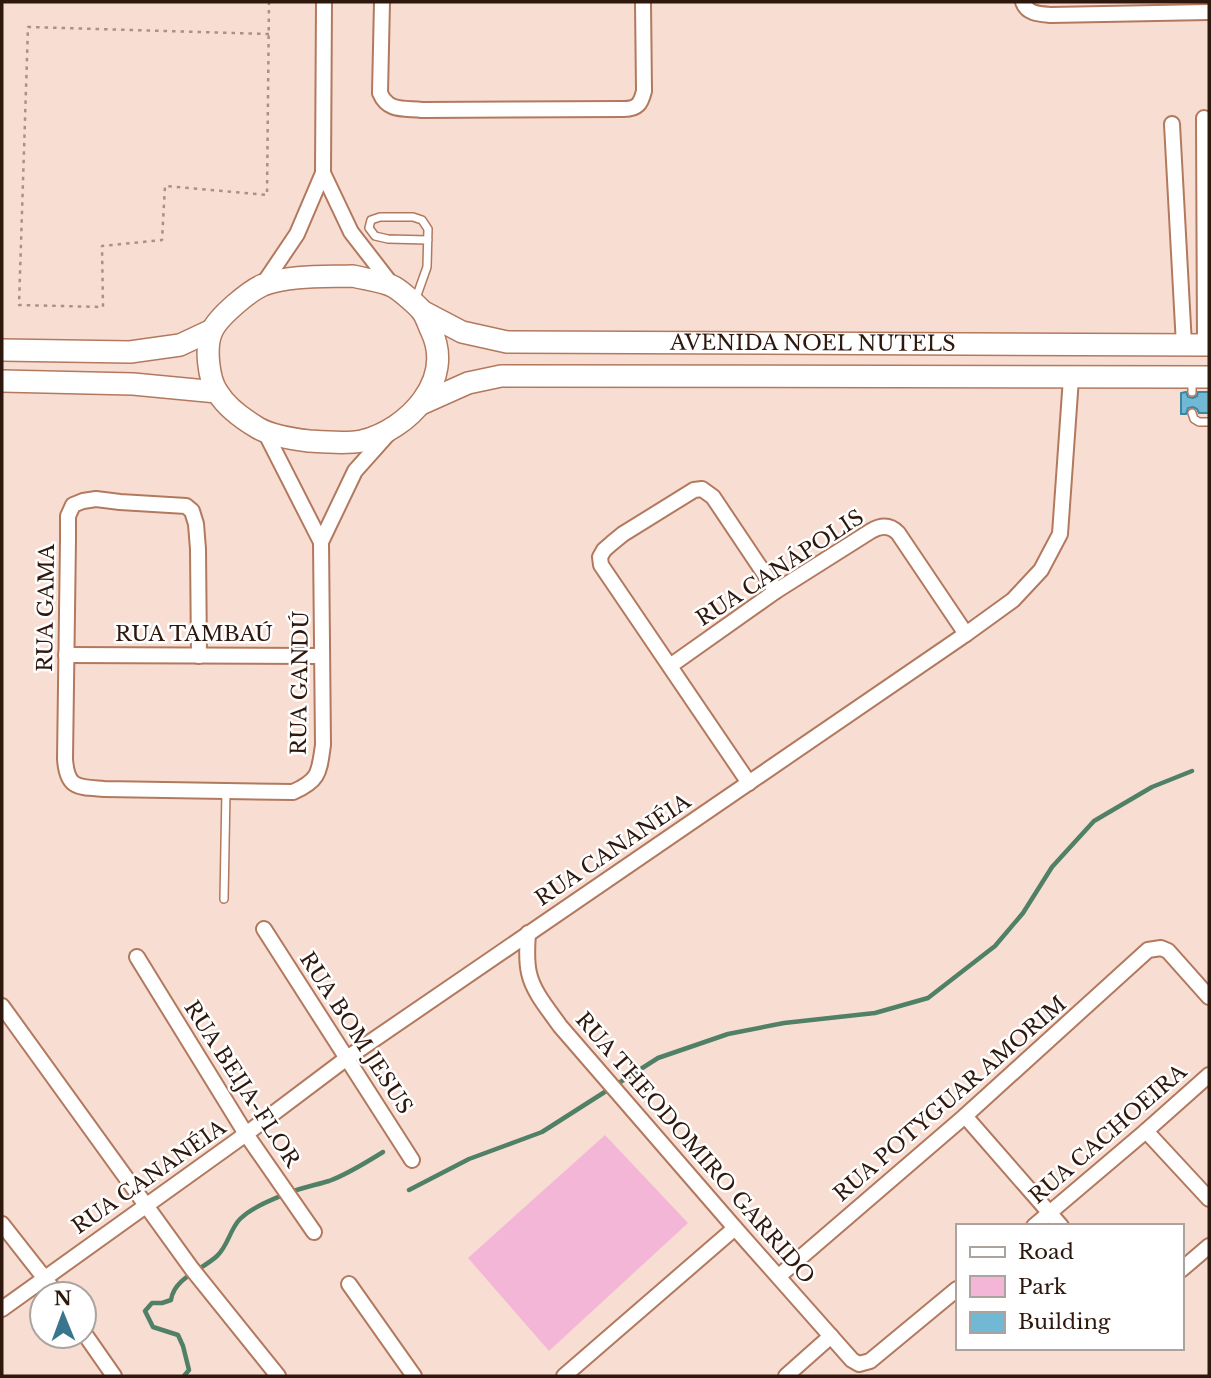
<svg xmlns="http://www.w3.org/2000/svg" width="1211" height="1378" font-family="'Libre Baskerville',serif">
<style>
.green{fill:#f4b6d7}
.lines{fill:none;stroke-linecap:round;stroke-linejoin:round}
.stream{stroke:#508167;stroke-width:4.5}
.building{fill:#71b8d4;stroke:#3e85a0;stroke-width:2}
.service-casing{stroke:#b2795e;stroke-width:10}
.minor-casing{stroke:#b2795e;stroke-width:18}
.primary-casing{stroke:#b2795e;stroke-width:24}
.path{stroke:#a99185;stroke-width:2.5;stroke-dasharray:3.5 5;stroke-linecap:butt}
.service{stroke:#fff;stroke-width:7}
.minor{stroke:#fff;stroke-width:14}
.primary{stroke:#fff;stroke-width:21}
.labels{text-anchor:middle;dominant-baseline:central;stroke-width:5;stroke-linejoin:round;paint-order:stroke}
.street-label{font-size:21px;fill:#2e180d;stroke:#fff}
</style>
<rect width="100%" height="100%" fill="#f8ded2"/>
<path class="green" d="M605 1135 688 1223 549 1351 468 1258Z"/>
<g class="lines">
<g class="stream">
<path d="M409 1190 469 1159 542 1132 658 1058 728 1034 784 1023 875 1013 928 998 995 946 1023 913 1052 867 1094 821 1152 787 1192 771"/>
<path d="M291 1192C304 1187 316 1185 329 1181 348 1174 365 1163 383 1152"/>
<path d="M184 1376 189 1370 183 1346 178 1335 153 1327 145 1311 152 1303H162L171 1300C174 1278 202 1270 217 1256 228 1246 230 1229 240 1219 251 1208 269 1201 283 1195"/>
</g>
</g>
<path class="building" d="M1186 392 1188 397 1193 398 1197 396 1198 392H1209V413H1199L1197 409 1193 407 1188 408 1186 414H1181V393Z"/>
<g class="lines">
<g class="service-casing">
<g id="service">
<path d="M416 298 427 267 428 229 422 220 413 217H380L371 220 369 228 375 236 388 239 428 240"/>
<path d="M1192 378V392"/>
<path d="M1192 413 1194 419 1199 422H1209"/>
<path d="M224 899 226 791"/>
</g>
</g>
<g class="minor-casing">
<g id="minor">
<path d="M382 2 380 93C388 112 404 108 422 110L624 109C638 109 641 103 644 91L643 2"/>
<path d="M1023 2C1027 14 1040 14 1051 15L1209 12"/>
<path d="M1204 118 1205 345"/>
<path d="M1172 124 1184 345"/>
<path d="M323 173 351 232 392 285"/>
<path d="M262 286 297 234 323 173 324 2"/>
<path d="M321 542 355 471 388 434"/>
<path d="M66 655 322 656"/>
<path d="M199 656 198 549 196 524 192 511 186 506 120 502 96 499 83 501 73 505 68 516V539L65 759C67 789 78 787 104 789L293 792C320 780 319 772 323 745L321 542 265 432"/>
<path d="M670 666 776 591 871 531C881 525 890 525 898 533L966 634"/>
<path d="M749 783 601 565 600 557 604 550 612 543 623 534 694 490 702 489 713 497 776 591"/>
<path d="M264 929 412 1160"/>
<path d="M528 933C527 946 526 960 529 973 533 992 549 1010 560 1026L735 1228 852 1360 859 1364 870 1361 957 1289"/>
<path d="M137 957 246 1134 314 1232"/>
<path d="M2 1006 192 1269 278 1376"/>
<path d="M965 1116 1061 1226"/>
<path d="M1146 1131 1209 1199"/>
<path d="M2 1224 57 1294"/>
<path d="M1034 1226 1146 1131 1209 1075"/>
<path d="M1181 1270 1209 1246"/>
<path d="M779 1276 965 1116 1148 950 1161 948 1168 951 1209 997"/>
<path d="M349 1284 414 1376"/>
<path d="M2 1309 246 1134 347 1058 966 634 1013 600 1041 570 1060 534 1071 378"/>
<path d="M84 1333 114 1376"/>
<path d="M564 1376 735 1228"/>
<path d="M786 1376 831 1336"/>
</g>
</g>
<g class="primary-casing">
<g id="primary">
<path d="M353 276C364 279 384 281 394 287 401 291 417 305 422 311 426 316 428 324 431 330 455 380 409 429 362 441 347 444 324 442 309 441 292 439 272 436 258 428 243 419 227 408 218 393 208 379 205 346 212 331 218 317 249 291 263 285 290 275 324 277 353 276Z"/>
<path id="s1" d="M422 311 462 332 507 342 1209 345"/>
<path d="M2 350 130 352 180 345 212 330"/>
<path d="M2 381 133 384 217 392"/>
<path d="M421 404 468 383 501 376 1209 377"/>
</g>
</g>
<path class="path" d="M269 34 28 27 19 305 103 307 102 246 162 240 165 186 267 195 269 2"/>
<use href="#service" class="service"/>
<use href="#minor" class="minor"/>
<use href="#primary" class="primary"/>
</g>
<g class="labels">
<g class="street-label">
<text stroke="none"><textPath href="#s1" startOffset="397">AVENIDA NOEL NUTELS</textPath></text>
<text transform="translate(780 568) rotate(-33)">RUA CANÁPOLIS</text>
<text transform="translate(46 608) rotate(-89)">RUA GAMA</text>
<text x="194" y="634">RUA TAMBAÚ</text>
<text transform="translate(300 683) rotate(-89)">RUA GANDÚ</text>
<text transform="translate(613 850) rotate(-34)">RUA CANANÉIA</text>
<text transform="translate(356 1033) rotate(57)">RUA BOM JESUS</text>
<text transform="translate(242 1084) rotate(57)">RUA BEIJA-FLOR</text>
<text transform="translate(950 1099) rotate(-41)">RUA POTYGUAR AMORIM</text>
<text transform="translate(1108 1134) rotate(-41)">RUA CACHOEIRA</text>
<text transform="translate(695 1148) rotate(49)">RUA THEODOMIRO GARRIDO</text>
<text transform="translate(149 1177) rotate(-35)">RUA CANANÉIA</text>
</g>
</g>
<rect width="1211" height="1378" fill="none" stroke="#2e180d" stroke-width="7"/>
<rect x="956" y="1224" width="228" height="126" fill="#ffffff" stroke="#aba39e" stroke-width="2"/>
<rect x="970" y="1247" width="35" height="10" fill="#ffffff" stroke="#aba39e" stroke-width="2"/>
<text x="1018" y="1259" font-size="21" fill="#2e180d">Road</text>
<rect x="970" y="1276" width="35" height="21" fill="#f4b6d7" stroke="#aba39e" stroke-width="2"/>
<text x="1018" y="1294" font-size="21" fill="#2e180d">Park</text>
<rect x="970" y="1312" width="35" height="21" fill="#71b8d4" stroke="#aba39e" stroke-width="2"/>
<text x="1018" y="1329" font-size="21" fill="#2e180d">Building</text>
<g transform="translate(63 1315) rotate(359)"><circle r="33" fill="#ffffff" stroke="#aba39e" stroke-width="2"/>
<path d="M0-5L12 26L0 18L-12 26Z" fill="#39768d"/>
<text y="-10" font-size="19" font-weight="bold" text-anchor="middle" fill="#2e180d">N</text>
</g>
</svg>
